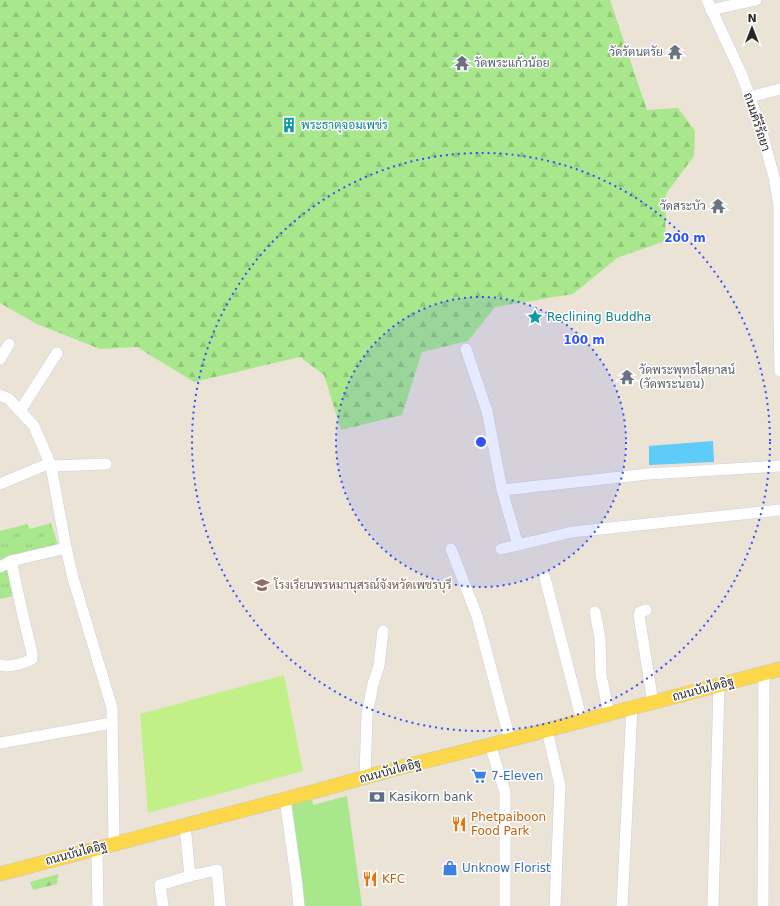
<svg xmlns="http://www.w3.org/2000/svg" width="780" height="906" font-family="'DejaVu Sans',Sarabun,sans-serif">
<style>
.grass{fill:#a9e78d}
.forest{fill:url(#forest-firs)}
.park{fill:url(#park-tufts)}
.pitch{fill:#c0f087}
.water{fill:#5ecbf8}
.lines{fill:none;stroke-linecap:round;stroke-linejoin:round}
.minor-casing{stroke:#cbcfe2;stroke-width:12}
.major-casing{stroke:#c7c7c7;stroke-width:15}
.minor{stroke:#fff;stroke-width:11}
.major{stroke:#fcd74a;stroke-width:14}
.ring{fill:none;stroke:#2f50ff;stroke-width:2;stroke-dasharray:2 4}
.labels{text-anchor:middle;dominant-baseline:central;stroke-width:3;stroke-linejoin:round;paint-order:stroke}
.worship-label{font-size:12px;fill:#5b616d;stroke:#fff;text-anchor:end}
.street-label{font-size:12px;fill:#272727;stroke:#fff}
.culture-label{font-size:12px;fill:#0d838f;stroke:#fff;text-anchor:start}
.education-label{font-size:12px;fill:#785e54;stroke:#fff;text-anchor:start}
.shop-label{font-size:12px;fill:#366cbe;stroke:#fff;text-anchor:start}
.service-label{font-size:12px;fill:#4e5e75;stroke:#fff;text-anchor:start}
.food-label{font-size:12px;fill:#c56008;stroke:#fff;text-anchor:start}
.centre{fill:#2f50ff;stroke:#fff;stroke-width:2}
.ring-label{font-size:12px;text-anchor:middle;font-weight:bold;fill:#2f50ff;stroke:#fff;stroke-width:3;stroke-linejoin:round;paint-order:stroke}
</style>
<defs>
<pattern id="forest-firs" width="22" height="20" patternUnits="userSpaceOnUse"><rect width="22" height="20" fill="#a9e78d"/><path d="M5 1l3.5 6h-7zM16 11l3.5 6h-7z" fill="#91c67a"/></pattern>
<pattern id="park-tufts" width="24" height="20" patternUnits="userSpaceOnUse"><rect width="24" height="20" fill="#a9e78d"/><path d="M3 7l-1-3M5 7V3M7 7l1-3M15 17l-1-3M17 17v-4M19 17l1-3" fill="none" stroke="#91c67a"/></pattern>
</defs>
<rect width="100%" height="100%" fill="#ebe3d6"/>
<path class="grass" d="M347 796 362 906H301L288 803 312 799 313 805Z"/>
<g class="forest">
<path d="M0 0H610L647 110 678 108 695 131 694 156 666 194 665 241 617 258 573 294 495 307 468 341 422 352 402 415 341 430 324 375 300 357 194 382 137 347 100 349 37 324 0 303Z"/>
<path d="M58 874 57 884 33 890 30 882Z"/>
</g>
<path class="park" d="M51 523 61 555 15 565 22 594 0 599V531L27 524 30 529Z"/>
<path class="pitch" d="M284 675 303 771 148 813 140 714Z"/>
<path class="water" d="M713 441 714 462 649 465V446Z"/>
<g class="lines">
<g class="minor-casing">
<g id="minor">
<path d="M707 0 741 73 759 122 774 177 779 206V320L780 371"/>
<path d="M711 10 756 0"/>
<path d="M750 97 780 89"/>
<path d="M466 349 487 411 502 490 518 545"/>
<path d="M0 359 9 344"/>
<path d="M0 395 9 399 34 426 51 466 66 548 73 578 112 708 114 843"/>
<path d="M20 411 57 353"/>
<path d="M51 466 106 464"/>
<path d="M0 484 50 463"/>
<path d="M502 490 648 474 780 466"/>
<path d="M451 549 477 616 510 740"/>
<path d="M501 549 572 532 780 510"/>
<path d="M0 567 11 561 66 548"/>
<path d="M545 578 582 721"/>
<path d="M646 610 640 612 639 615 653 703"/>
<path d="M595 612 600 638 601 675 609 714"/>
<path d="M0 665C8 668 25 663 32 659V653L22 611 11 561"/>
<path d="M547 730 560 786 555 906"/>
<path d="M0 743 112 723"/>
<path d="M490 745 505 792V906"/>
<path d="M365 777 367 714 373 684 379 666 383 631"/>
<path d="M285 799 296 877 299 906"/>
<path d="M185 825 190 876"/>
<path d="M98 847 97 855 98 906"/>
<path d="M163 906 160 885 190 876 217 870 220 906"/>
<path d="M622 906 632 708"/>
<path d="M713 906 719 685"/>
<path d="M763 906 764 673"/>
</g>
</g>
<g class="major-casing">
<path id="major" d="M0 874 316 791 398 768 490 745 780 669"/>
</g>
<use href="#minor" class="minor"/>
<use href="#major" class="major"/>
</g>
<circle cx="481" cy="442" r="145" fill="#2f50ff" fill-opacity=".12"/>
<g class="ring">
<circle cx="481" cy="442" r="145"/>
<circle cx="481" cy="442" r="289"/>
</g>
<defs>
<g id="temple-bare" transform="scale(1.2)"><path d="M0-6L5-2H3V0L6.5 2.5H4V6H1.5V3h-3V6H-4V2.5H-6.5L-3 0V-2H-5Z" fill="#6b7280" stroke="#fff" stroke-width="2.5" paint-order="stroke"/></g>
<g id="building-bare" transform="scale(1.2)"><path d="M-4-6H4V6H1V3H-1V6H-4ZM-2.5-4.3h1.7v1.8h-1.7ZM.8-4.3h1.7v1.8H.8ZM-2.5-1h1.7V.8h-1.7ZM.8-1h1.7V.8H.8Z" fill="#0f9aa8" stroke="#fff" stroke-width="2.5" paint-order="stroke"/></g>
<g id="sight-bare" transform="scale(1.2)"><path d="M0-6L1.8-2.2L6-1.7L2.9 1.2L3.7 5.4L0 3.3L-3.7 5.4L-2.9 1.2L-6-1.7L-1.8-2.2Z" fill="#0f9aa8" stroke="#fff" stroke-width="2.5" paint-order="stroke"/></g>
<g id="school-bare" transform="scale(1.2)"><path d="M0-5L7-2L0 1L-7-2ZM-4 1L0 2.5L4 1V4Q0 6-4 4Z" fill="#8d6e63" stroke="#fff" stroke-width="2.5" paint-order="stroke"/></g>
<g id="supermarket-bare" transform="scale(1.2)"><path d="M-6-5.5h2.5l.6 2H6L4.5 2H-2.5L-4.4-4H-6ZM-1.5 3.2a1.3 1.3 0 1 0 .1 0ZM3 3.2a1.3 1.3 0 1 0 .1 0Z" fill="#3f7fe0" stroke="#fff" stroke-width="2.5" paint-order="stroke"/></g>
<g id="bank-bare" transform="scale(1.2)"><path d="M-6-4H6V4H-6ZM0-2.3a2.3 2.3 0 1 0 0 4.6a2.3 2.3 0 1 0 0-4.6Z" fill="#5c6f8a" stroke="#fff" stroke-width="2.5" paint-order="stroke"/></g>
<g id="restaurant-bare" transform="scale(1.2)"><path d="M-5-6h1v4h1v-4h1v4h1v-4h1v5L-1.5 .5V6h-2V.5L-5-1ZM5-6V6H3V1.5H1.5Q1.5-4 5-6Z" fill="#e8710a" stroke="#fff" stroke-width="2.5" paint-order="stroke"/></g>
<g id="shop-bare" transform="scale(1.2)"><path d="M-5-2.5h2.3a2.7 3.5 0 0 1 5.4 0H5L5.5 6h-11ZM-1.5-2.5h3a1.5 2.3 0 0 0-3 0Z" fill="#3f7fe0" stroke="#fff" stroke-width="2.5" paint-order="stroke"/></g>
</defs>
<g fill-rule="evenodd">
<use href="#temple-bare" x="675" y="52"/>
<use href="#temple-bare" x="462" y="63"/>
<use href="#building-bare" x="289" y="125"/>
<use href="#temple-bare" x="718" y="206"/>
<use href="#sight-bare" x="535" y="317"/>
<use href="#temple-bare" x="627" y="377"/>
<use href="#school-bare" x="262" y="585"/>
<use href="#supermarket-bare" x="479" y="776"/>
<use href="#bank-bare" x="377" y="797"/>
<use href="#restaurant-bare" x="459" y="824"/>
<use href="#shop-bare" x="450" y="868"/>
<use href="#restaurant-bare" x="370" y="879"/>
</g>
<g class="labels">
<g class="worship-label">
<text x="663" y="52">วัดรัตนตรัย</text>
<text x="474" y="63" text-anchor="start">วัดพระแก้วน้อย</text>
<text x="706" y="206">วัดสระบัว</text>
<text x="639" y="370" text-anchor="start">วัดพระพุทธไสยาสน์<tspan x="639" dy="14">(วัดพระนอน)</tspan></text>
</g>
<g class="street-label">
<text transform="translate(757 122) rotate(72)">ถนนคีรีรัถยา</text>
<text transform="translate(703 689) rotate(-15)">ถนนบันไดอิฐ</text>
<text transform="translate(390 771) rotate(-15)">ถนนบันไดอิฐ</text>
<text transform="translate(76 853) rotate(-15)">ถนนบันไดอิฐ</text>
</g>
<g class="culture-label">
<text x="301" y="125">พระธาตุจอมเพข่ร</text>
<text x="547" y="317">Reclining Buddha</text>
</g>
<g class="education-label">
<text x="274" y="585">โรงเรียนพรหมานุสรณ์จังหวัดเพชรบุรี</text>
</g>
<g class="shop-label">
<text x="491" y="776">7-Eleven</text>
<text x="462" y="868">Unknow Florist</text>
</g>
<g class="service-label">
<text x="389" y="797">Kasikorn bank</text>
</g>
<g class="food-label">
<text x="471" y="817">Phetpaiboon<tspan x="471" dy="14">Food Park</tspan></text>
<text x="382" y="879">KFC</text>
</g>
</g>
<circle cx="481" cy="442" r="6" class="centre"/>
<g class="ring-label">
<text x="685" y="242">200 m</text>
<text x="584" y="344">100 m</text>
</g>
<g transform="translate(752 28)" stroke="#ffffff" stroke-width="3" paint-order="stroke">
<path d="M0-3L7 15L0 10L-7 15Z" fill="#272727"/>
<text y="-6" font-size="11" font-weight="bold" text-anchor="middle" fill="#272727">N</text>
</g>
</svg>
